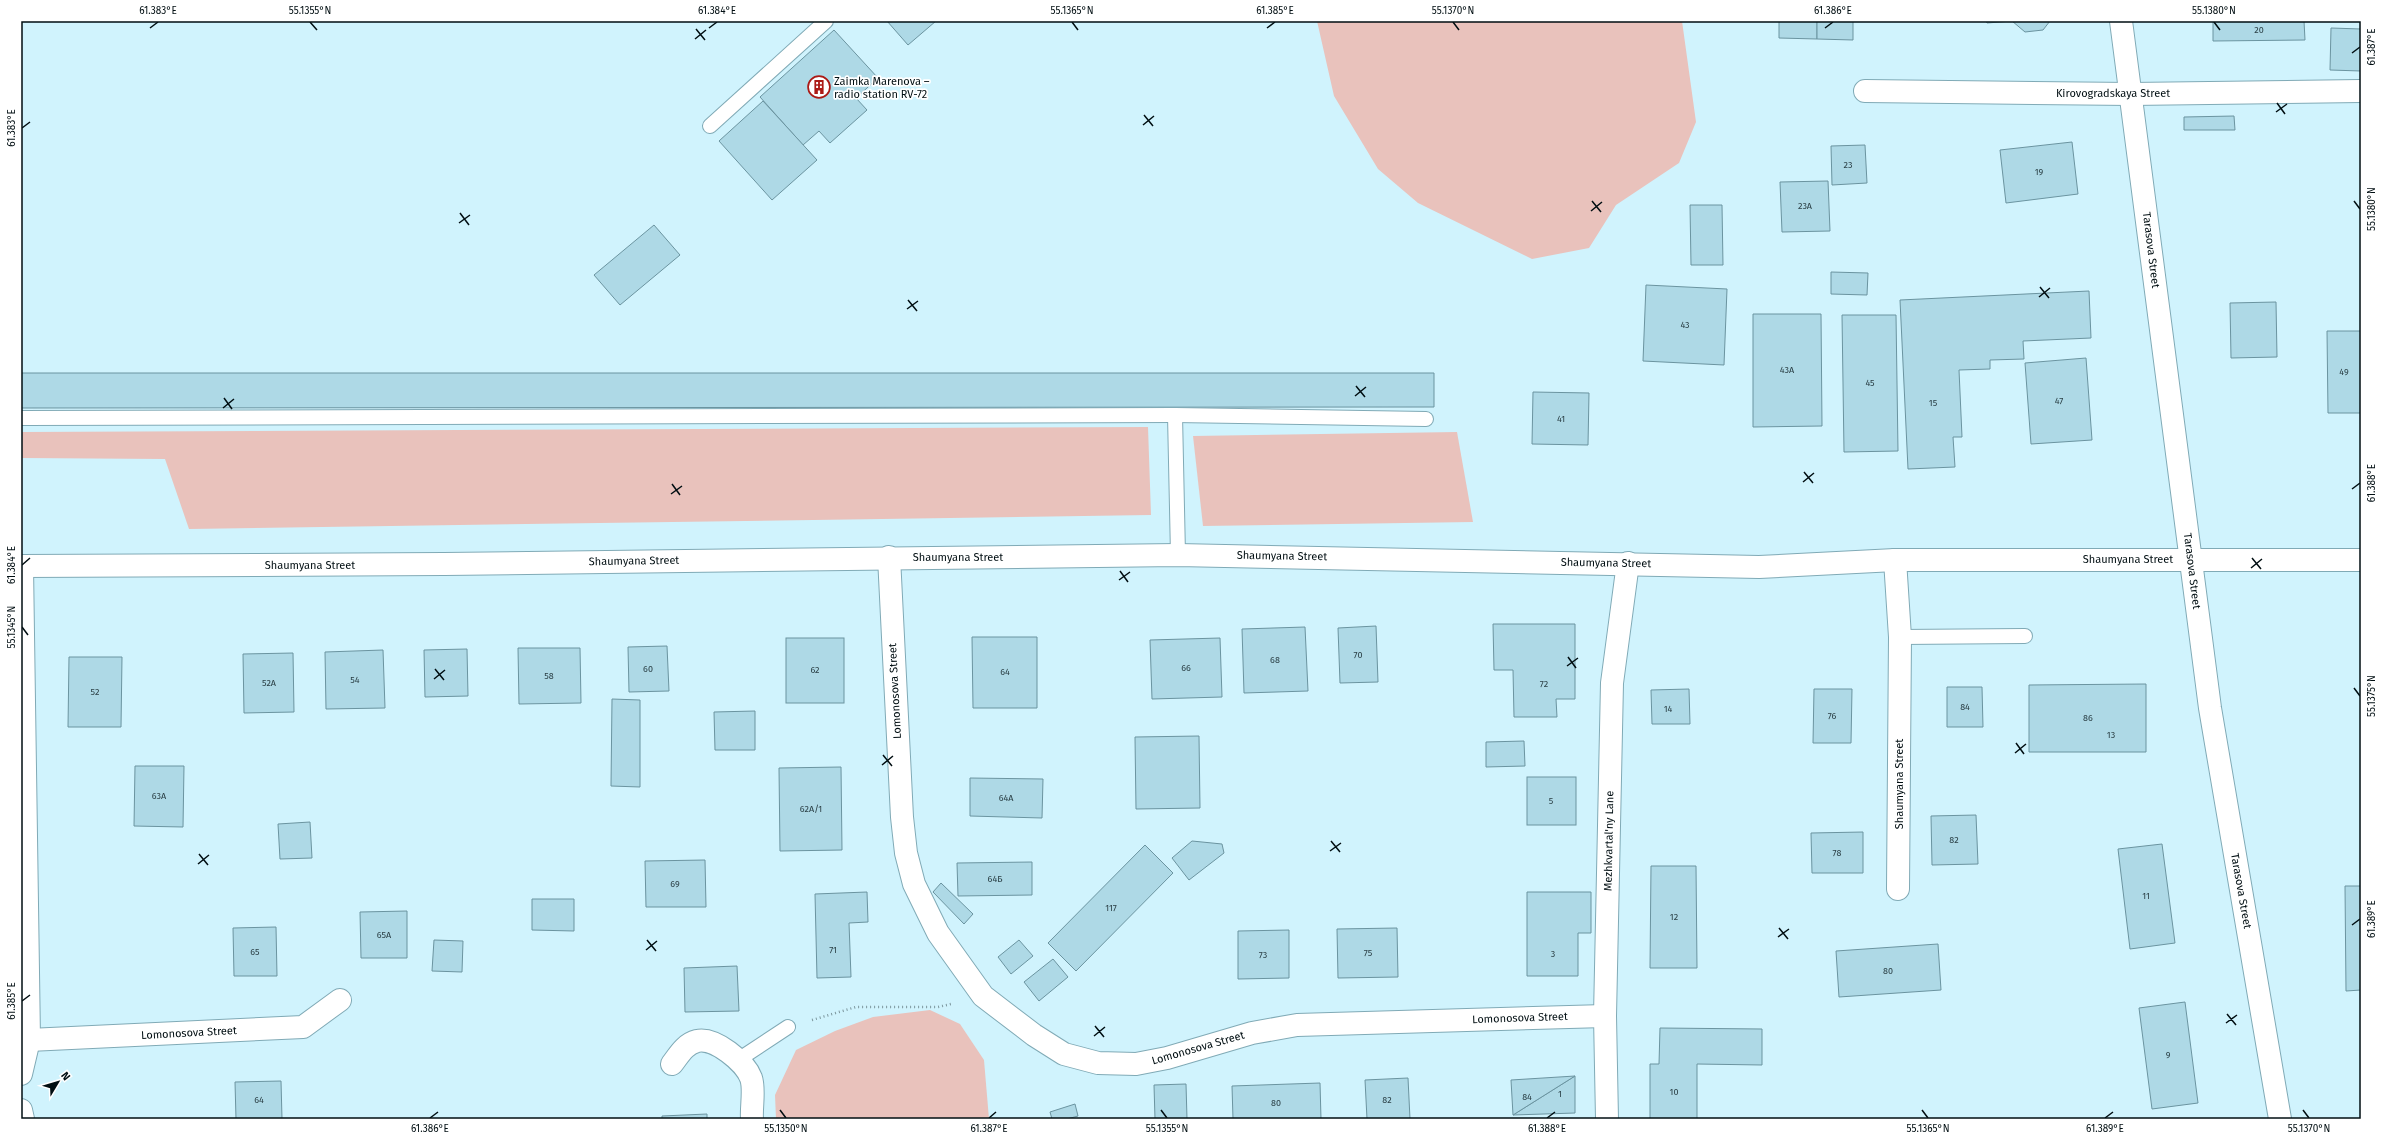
<svg xmlns="http://www.w3.org/2000/svg" width="2382" height="1140" font-family="'Fira Sans',sans-serif">
<style>
.green{fill:#e9c2bc}
.building{fill:#aed9e6;stroke:#6b94a0}
.lines{fill:none;stroke-linecap:round;stroke-linejoin:round}
.lane-casing{stroke:#80aab6;stroke-width:16}
.street-casing{stroke:#80aab6;stroke-width:24}
.secondary-casing{stroke:#80aab6;stroke-width:24}
.path{stroke:#7c969d;stroke-width:2.5;stroke-dasharray:1 3;stroke-linecap:butt}
.lane{stroke:#fff;stroke-width:14}
.street{stroke:#fff;stroke-width:22}
.secondary{stroke:#fff;stroke-width:22}
.ticks{fill:none;stroke:#010e12;stroke-width:1.5}
.labels{text-anchor:middle;dominant-baseline:central;stroke-width:3.5;stroke-linejoin:round;paint-order:stroke}
.number-label{font-size:9px;fill:#2c4147}
.poi-label{font-size:11px;fill:#010e12;stroke:#fff;text-anchor:start}
.street-label{font-size:11px;fill:#010e12;stroke:#fff}
.neatline{fill:none;stroke:#010e12;stroke-width:1.5}
.ticks-label{font-size:10px;text-anchor:middle;fill:#010e12}
</style>
<rect width="100%" height="100%" fill="#d0f3fd"/>
<g class="green">
<path d="M1317 21H1682L1696 122 1679 163 1616 205 1589 248 1532 259 1418 203 1378 169 1334 96Z"/>
<path d="M1148 427 1151 515 189 529 165 459 21 458V432Z"/>
<path d="M1457 432 1473 522 1203 526 1193 436Z"/>
<path d="M930 1010 960 1024 984 1060 989 1119H776L775 1095 796 1050 835 1031 873 1017Z"/>
</g>
<g class="building">
<path d="M887 21H936L908 45Z"/>
<path d="M1779 21H1817V39L1779 38Z"/>
<path d="M1817 21H1853V40L1817 39Z"/>
<path d="M1986 21H2050L2043 30 2025 32 2012 21 1987 23Z"/>
<path d="M2213 21H2304L2305 40 2213 41Z"/>
<path d="M2331 28 2361 29V71L2330 70Z"/>
<path d="M834 30 878 78 856 98 867 110 830 143 819 131 803 145 760 97Z"/>
<path d="M763 101 817 160 772 200 719 141Z"/>
<path d="M2234 116 2235 130H2184V117Z"/>
<path d="M2072 142 2078 194 2006 203 2000 150Z"/>
<path d="M1865 145 1867 183 1832 185 1831 146Z"/>
<path d="M1828 181 1830 231 1782 232 1780 182Z"/>
<path d="M1690 205H1722L1723 265H1691Z"/>
<path d="M654 225 680 255 620 305 594 275Z"/>
<path d="M1831 272 1868 273 1867 295 1831 294Z"/>
<path d="M1646 285 1727 289 1724 365 1643 361Z"/>
<path d="M2089 291 2091 338 2023 341 2024 359 1990 360V369L1959 370 1962 437H1953L1955 467 1908 469 1900 300Z"/>
<path d="M2276 302 2277 357 2231 358 2230 303Z"/>
<path d="M1753 314H1821L1822 426 1753 427Z"/>
<path d="M1842 315H1896L1898 451 1844 452Z"/>
<path d="M2327 331H2361V413H2328Z"/>
<path d="M2086 358 2092 440 2031 444 2025 363Z"/>
<path d="M21 373H1434V407L21 408Z"/>
<path d="M1533 392 1589 393 1588 445 1532 444Z"/>
<path d="M1493 624H1575V699H1556L1557 717H1514L1513 670H1494Z"/>
<path d="M1376 626 1378 682 1340 683 1338 628Z"/>
<path d="M1305 627 1308 691 1244 693 1242 629Z"/>
<path d="M972 637H1037V708H973Z"/>
<rect x="786" y="638" width="58" height="65"/>
<path d="M1220 638 1222 697 1152 699 1150 640Z"/>
<path d="M667 646 669 691 629 692 628 647Z"/>
<path d="M518 648H580L581 703 519 704Z"/>
<path d="M467 649 468 696 425 697 424 650Z"/>
<path d="M383 650 385 708 326 709 325 652Z"/>
<path d="M293 653 294 712 244 713 243 654Z"/>
<path d="M69 657H122L121 727H68Z"/>
<path d="M2146 684V752H2029V685Z"/>
<path d="M1947 687H1982L1983 727H1947Z"/>
<path d="M1689 689 1690 724H1652L1651 690Z"/>
<path d="M1814 689H1852L1851 743H1813Z"/>
<path d="M612 699 640 700V787L611 786Z"/>
<path d="M755 711V750H715L714 712Z"/>
<path d="M1199 736 1200 808 1136 809 1135 737Z"/>
<path d="M1524 741 1525 766 1486 767V742Z"/>
<path d="M135 766H184L183 827 134 826Z"/>
<path d="M841 767 842 850 780 851 779 768Z"/>
<rect x="1527" y="777" width="49" height="48"/>
<path d="M970 778 1043 779 1042 818 970 816Z"/>
<path d="M1976 815 1978 864 1932 865 1931 816Z"/>
<path d="M310 822 312 858 280 859 278 824Z"/>
<path d="M1863 832V873H1812L1811 833Z"/>
<path d="M1192 841 1222 844 1224 853 1189 880 1172 858Z"/>
<path d="M2162 844 2175 943 2130 949 2118 849Z"/>
<path d="M1145 845 1173 873 1076 971 1048 943Z"/>
<path d="M705 860 706 907H646L645 861Z"/>
<path d="M1032 862V895L958 896 957 863Z"/>
<path d="M1651 866H1696L1697 968H1650Z"/>
<path d="M941 883 973 914 964 924 933 892Z"/>
<path d="M2345 886H2361V990L2346 991Z"/>
<path d="M867 892 868 922 849 923 851 977 817 978 815 894Z"/>
<path d="M1527 892H1591V933H1578V976H1527Z"/>
<path d="M532 899H574V931L532 930Z"/>
<path d="M407 911V958H361L360 912Z"/>
<path d="M276 927 277 976H234L233 928Z"/>
<path d="M1397 928 1398 977 1338 978 1337 929Z"/>
<path d="M1289 930V978L1238 979V931Z"/>
<path d="M434 940 463 941 462 972 432 971Z"/>
<path d="M1019 940 1033 956 1011 974 998 957Z"/>
<path d="M1938 944 1941 990 1839 997 1836 951Z"/>
<path d="M1053 959 1068 977 1039 1001 1024 982Z"/>
<path d="M737 966 739 1011 685 1012 684 968Z"/>
<path d="M2185 1002 2198 1103 2152 1109 2139 1008Z"/>
<path d="M1660 1028 1762 1029V1065L1697 1064V1119H1650V1064H1659Z"/>
<path d="M1575 1076V1113L1513 1115Z"/>
<path d="M1575 1076 1513 1115 1511 1080Z"/>
<path d="M1408 1078 1410 1119H1367L1365 1080Z"/>
<path d="M281 1081 282 1119H236L235 1082Z"/>
<path d="M1320 1083 1321 1119H1233L1232 1086Z"/>
<path d="M1186 1084 1187 1119H1155L1154 1085Z"/>
<path d="M1075 1104 1078 1116 1067 1119H1052L1050 1112Z"/>
<path d="M707 1114V1119H662V1116Z"/>
</g>
<g class="lines">
<g class="lane-casing">
<g id="lane">
<path d="M710 126 826 21"/>
<path d="M1175 415 1178 555"/>
<path d="M21 418 1175 415 1426 419"/>
<path d="M1900 637 2025 636"/>
<path d="M738 1060 788 1027"/>
</g>
</g>
<g class="street-casing">
<g id="street">
<path d="M2121 21 2210 708 2280 1119"/>
<path d="M1865 91 2131 94 2361 91"/>
<path d="M889 557 902 817 906 853 914 884 938 933 983 996 1034 1035 1064 1054 1098 1063 1136 1064 1167 1058 1252 1033 1297 1025 1605 1016"/>
<path d="M1895 560 1900 637 1898 889"/>
<path d="M29 1040 303 1027 340 1000"/>
<path d="M672 1064C679 1055 685 1044 697 1041 715 1037 745 1062 751 1078 755 1089 751 1107 752 1119"/>
<path d="M21 1074 29 1040 22 566"/>
<path d="M21 1110 23 1119"/>
<path d="M1607 1119 1605 1016 1612 683 1628 563"/>
</g>
</g>
<g class="secondary-casing">
<path id="secondary" d="M21 566 444 564 1178 555 1759 567 1895 560H2361"/>
</g>
<path class="path" d="M812 1020 856 1007H938L951 1004"/>
<use href="#lane" class="lane"/>
<use href="#street" class="street"/>
<use href="#secondary" class="secondary"/>
</g>
<path class="ticks" d="M310 22 317 30M1072 22 1078 30M1453 22 1459 30M2214 22 2220 30M150 28 158 22M709 28 717 22M1267 28 1275 22M1825 28 1833 22M696 29 705 40M695 39 706 30M2352 53 2360 47M2277 103 2285 114M2276 112 2287 104M1144 115 1153 126M1143 125 1154 116M22 128 30 122M1592 201 1601 212M2354 201 2360 209M1591 211 1602 202M460 213 469 225M459 223 470 215M2040 287 2049 298M2039 297 2050 288M908 300 917 311M907 309 918 301M1356 386 1365 397M1355 396 1366 387M224 398 232 409M223 408 234 399M1804 472 1813 483M1803 482 1814 473M672 484 680 495M2352 489 2360 483M671 494 682 486M2252 558 2261 569M22 565 30 558M2251 568 2262 559M1120 571 1128 582M1119 580 1130 572M22 627 28 635M1568 657 1576 668M1567 666 1578 658M435 669 444 680M434 679 445 670M2354 688 2360 696M2016 743 2024 754M2015 753 2026 744M883 755 892 766M882 765 893 756M1331 841 1340 852M1330 851 1341 843M199 854 208 865M198 864 209 855M2352 925 2360 919M1779 928 1788 939M1778 937 1789 929M647 940 656 951M646 950 657 941M22 1001 30 995M2227 1014 2236 1025M2226 1023 2237 1015M1095 1026 1104 1037M1094 1036 1105 1027M780 1110 786 1118M1161 1110 1167 1118M1922 1110 1928 1118M2303 1110 2309 1118M430 1118 438 1112M989 1118 996 1112M1547 1118 1555 1112M2105 1118 2113 1112"/>
<defs>
<g id="building-ring" transform="scale(1.15)"><circle r="9.5" fill="#fff" stroke="#ab1a16" stroke-width="1.5"/><path d="M-4-6H4V6H1V3H-1V6H-4ZM-2.5-4.3h1.7v1.8h-1.7ZM.8-4.3h1.7v1.8H.8ZM-2.5-1h1.7V.8h-1.7ZM.8-1h1.7V.8H.8Z" fill="#ab1a16"/></g>
</defs>
<g fill-rule="evenodd">
<use href="#building-ring" x="819" y="87"/>
</g>
<g class="labels">
<g class="number-label">
<text x="2259" y="30">20</text>
<text x="1848" y="165">23</text>
<text x="2039" y="172">19</text>
<text x="1805" y="206">23А</text>
<text x="1685" y="325">43</text>
<text x="1787" y="370">43А</text>
<text x="2344" y="372">49</text>
<text x="1870" y="383">45</text>
<text x="2059" y="401">47</text>
<text x="1933" y="403">15</text>
<text x="1561" y="419">41</text>
<text x="1358" y="655">70</text>
<text x="1275" y="660">68</text>
<text x="1186" y="668">66</text>
<text x="648" y="669">60</text>
<text x="815" y="670">62</text>
<text x="1005" y="672">64</text>
<text x="549" y="676">58</text>
<text x="355" y="680">54</text>
<text x="269" y="683">52А</text>
<text x="1544" y="684">72</text>
<text x="95" y="692">52</text>
<text x="1965" y="707">84</text>
<text x="1668" y="709">14</text>
<text x="1832" y="716">76</text>
<text x="2088" y="718">86</text>
<text x="2111" y="735">13</text>
<text x="159" y="796">63А</text>
<text x="1006" y="798">64А</text>
<text x="1551" y="801">5</text>
<text x="811" y="809">62А/1</text>
<text x="1954" y="840">82</text>
<text x="1837" y="853">78</text>
<text x="995" y="879">64Б</text>
<text x="675" y="884">69</text>
<text x="2146" y="896">11</text>
<text x="1111" y="908">117</text>
<text x="1674" y="917">12</text>
<text x="384" y="935">65А</text>
<text x="833" y="950">71</text>
<text x="255" y="952">65</text>
<text x="1368" y="953">75</text>
<text x="1553" y="954">3</text>
<text x="1263" y="955">73</text>
<text x="1888" y="971">80</text>
<text x="2168" y="1055">9</text>
<text x="1674" y="1092">10</text>
<text x="1560" y="1094">1</text>
<text x="1527" y="1097">84</text>
<text x="259" y="1100">64</text>
<text x="1387" y="1100">82</text>
<text x="1276" y="1103">80</text>
</g>
<g class="poi-label">
<text x="834" y="81">Zaimka Marenova –<tspan x="834" dy="13">radio station RV-72</tspan></text>
</g>
<g class="street-label">
<text x="2113" y="93">Kirovogradskaya Street</text>
<text transform="translate(2151 250) rotate(83)">Tarasova Street</text>
<text transform="translate(1282 556) rotate(1)">Shaumyana Street</text>
<text x="958" y="557">Shaumyana Street</text>
<text x="2128" y="559">Shaumyana Street</text>
<text transform="translate(634 561) rotate(-1)">Shaumyana Street</text>
<text transform="translate(1606 563) rotate(1)">Shaumyana Street</text>
<text x="310" y="565">Shaumyana Street</text>
<text transform="translate(2192 571) rotate(83)">Tarasova Street</text>
<text transform="translate(895 691) rotate(-93)">Lomonosova Street</text>
<text transform="translate(1899 784) rotate(-90)">Shaumyana Street</text>
<text transform="translate(1609 841) rotate(-89)">Mezhkvartal'ny Lane</text>
<text transform="translate(2241 891) rotate(80)">Tarasova Street</text>
<text transform="translate(1520 1018) rotate(-2)">Lomonosova Street</text>
<text transform="translate(189 1033) rotate(-3)">Lomonosova Street</text>
<text transform="translate(1198 1048) rotate(-16)">Lomonosova Street</text>
</g>
</g>
<rect width="2382" height="1140" fill="none" stroke="#ffffff" stroke-width="44"/>
<g transform="translate(58 1082) rotate(52)" stroke="#ffffff" stroke-width="3" paint-order="stroke">
<path d="M0-3L7 15L0 10L-7 15Z" fill="#010e12"/>
<text y="-6" font-size="11" font-weight="bold" text-anchor="middle" fill="#010e12">N</text>
</g>
<rect x="22" y="22" width="2338" height="1096" class="neatline"/>
<g class="ticks-label">
<text x="158" y="14">61.383°E</text>
<text x="310" y="14">55.1355°N</text>
<text x="717" y="14">61.384°E</text>
<text x="1072" y="14">55.1365°N</text>
<text x="1275" y="14">61.385°E</text>
<text x="1453" y="14">55.1370°N</text>
<text x="1833" y="14">61.386°E</text>
<text x="2214" y="14">55.1380°N</text>
<text transform="translate(2371 47) rotate(-90)" y="4">61.387°E</text>
<text transform="translate(11 128) rotate(-90)" y="4">61.383°E</text>
<text transform="translate(2371 209) rotate(-90)" y="4">55.1380°N</text>
<text transform="translate(2371 483) rotate(-90)" y="4">61.388°E</text>
<text transform="translate(11 565) rotate(-90)" y="4">61.384°E</text>
<text transform="translate(11 627) rotate(-90)" y="4">55.1345°N</text>
<text transform="translate(2371 696) rotate(-90)" y="4">55.1375°N</text>
<text transform="translate(2371 919) rotate(-90)" y="4">61.389°E</text>
<text transform="translate(11 1001) rotate(-90)" y="4">61.385°E</text>
<text x="430" y="1132">61.386°E</text>
<text x="786" y="1132">55.1350°N</text>
<text x="989" y="1132">61.387°E</text>
<text x="1167" y="1132">55.1355°N</text>
<text x="1547" y="1132">61.388°E</text>
<text x="1928" y="1132">55.1365°N</text>
<text x="2105" y="1132">61.389°E</text>
<text x="2309" y="1132">55.1370°N</text>
</g>
</svg>
